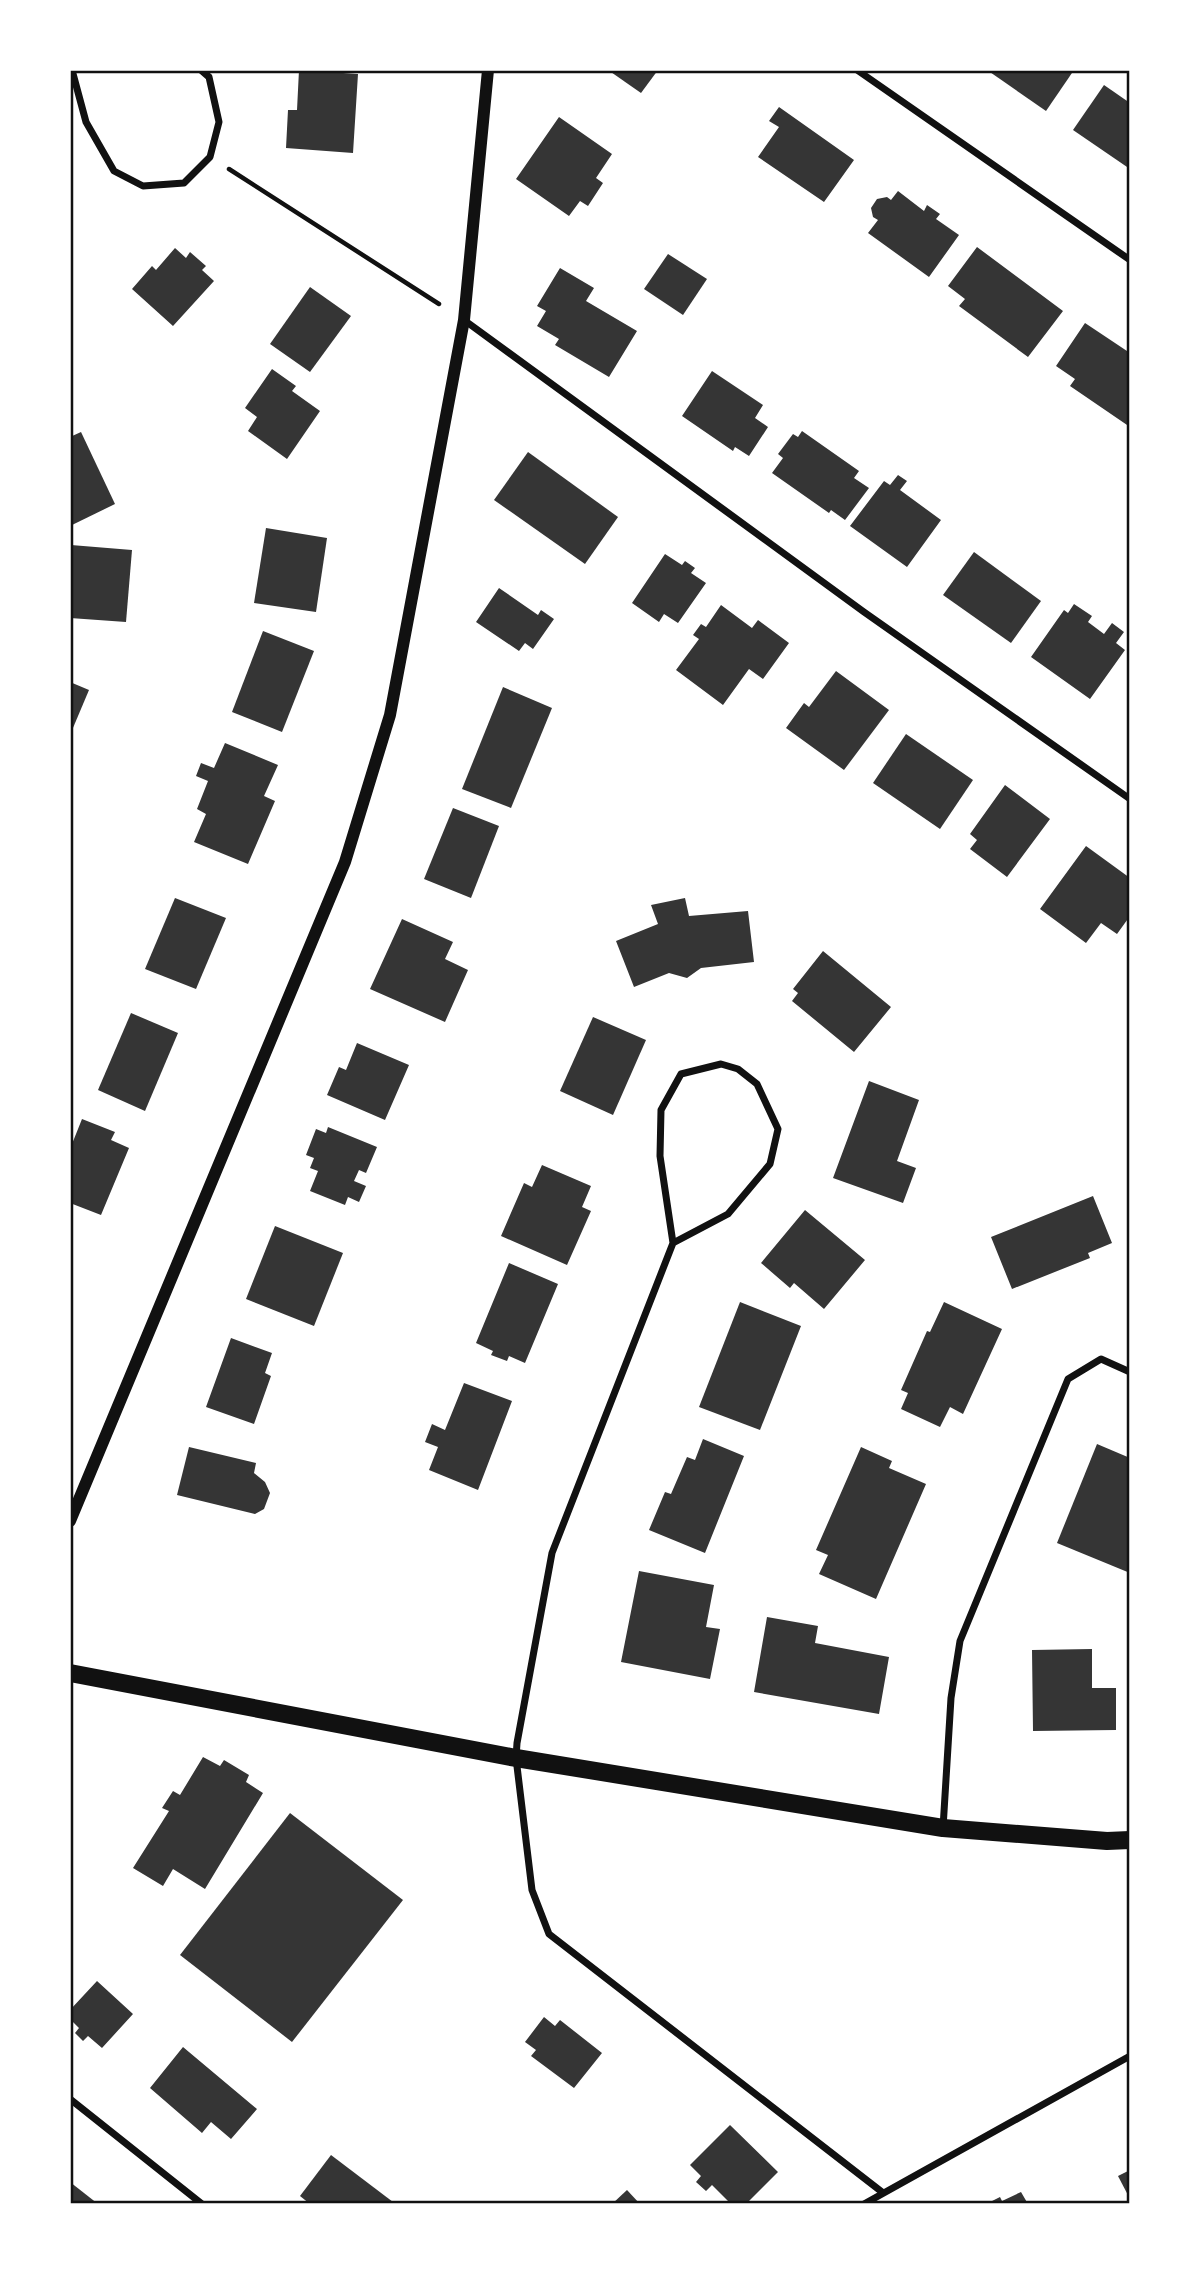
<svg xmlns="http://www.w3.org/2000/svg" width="1200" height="2274" font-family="Inter,sans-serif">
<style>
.building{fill:#353535}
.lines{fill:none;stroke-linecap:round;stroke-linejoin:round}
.path{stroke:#111;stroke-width:4.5}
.minor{stroke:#111;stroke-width:7}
.tertiary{stroke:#111;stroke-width:12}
.primary{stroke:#111;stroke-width:18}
.neatline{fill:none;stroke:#111;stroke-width:2.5}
</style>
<rect width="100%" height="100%" fill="#fff"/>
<g class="building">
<path d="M299 70 358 74 353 153 286 148 288 110H297Z"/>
<path d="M608 70H658L641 93Z"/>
<path d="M987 70H1074L1046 111Z"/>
<path d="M1104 85 1130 103V169L1073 130Z"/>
<path d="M779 107 854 160 824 202 758 157 779 127 769 121Z"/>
<path d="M559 117 612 154 596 178 603 183 588 206 580 201 569 216 516 179Z"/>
<path d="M898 191 924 211 927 205 940 214 936 219 959 235 929 277 868 233 878 220 873 217 871 208 877 199 887 197 891 200Z"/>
<path d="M977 247 1063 311 1028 357 959 306 965 299 948 286Z"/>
<path d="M175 248 186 258 190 252 206 266 202 270 214 281 173 326 132 289 152 266 156 270Z"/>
<path d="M668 254 707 279 683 315 644 289Z"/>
<path d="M560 268 594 288 586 301 637 331 609 377 555 345 559 339 537 326 546 311 537 306Z"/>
<path d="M310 287 351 316 310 372 270 344Z"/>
<path d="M1085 323 1130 353V427L1070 386 1075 379 1056 366Z"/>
<path d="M272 369 296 386 292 391 320 411 287 459 248 431 257 417 245 408Z"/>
<path d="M712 371 763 405 755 418 768 427 749 456 735 447 733 451 682 416Z"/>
<path d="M802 431 859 471 854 478 869 488 845 520 831 510 829 513 772 473 783 458 778 454 793 434 798 437Z"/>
<path d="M81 432 115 504 70 526V437Z"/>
<path d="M528 452 618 517 585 564 494 500Z"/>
<path d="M898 475 907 481 900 490 941 520 907 567 850 526 884 481 890 485Z"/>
<path d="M266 528 327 538 316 612 254 603Z"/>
<path d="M71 545 132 550 126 622 70 618Z"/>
<path d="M974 552 1041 601 1011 643 943 595Z"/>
<path d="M665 554 682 565 685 561 695 568 691 573 706 583 678 623 664 614 659 622 632 603Z"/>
<path d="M499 588 538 615 541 610 554 619 533 649 525 643 519 651 476 622Z"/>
<path d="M1074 604 1092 616 1088 622 1104 634 1112 623 1124 632 1116 643 1125 650 1090 699 1031 657 1064 610 1068 613Z"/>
<path d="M721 605 752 628 758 620 789 643 763 679 749 669 723 705 676 670 699 639 693 635 701 624 706 627Z"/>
<path d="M263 631 314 651 282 732 232 712Z"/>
<path d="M836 671 889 710 844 770 786 728 804 703 809 707Z"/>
<path d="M70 682 89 690 70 735Z"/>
<path d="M503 687 552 708 511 808 462 789Z"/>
<path d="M906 734 973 780 940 829 873 783Z"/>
<path d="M225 743 278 765 264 796 275 801 248 864 194 842 206 814 197 809 208 781 196 776 201 763 214 768Z"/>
<path d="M1005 785 1050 819 1007 877 970 849 977 840 970 834Z"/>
<path d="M453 808 499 826 471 898 424 879Z"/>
<path d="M1086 846 1130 878V916L1117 934 1101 923 1086 943 1040 909Z"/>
<path d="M175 898 226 918 196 989 145 969Z"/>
<path d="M685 898 689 916 748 911 754 962 701 968 687 978 669 973 634 987 616 941 658 924 651 905Z"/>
<path d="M402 919 453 942 445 959 468 970 445 1022 370 989Z"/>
<path d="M823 951 891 1007 854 1052 792 1001 798 993 793 989Z"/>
<path d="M131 1013 178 1033 145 1111 98 1090Z"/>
<path d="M593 1017 646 1040 613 1115 560 1091Z"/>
<path d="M357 1043 409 1065 385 1120 327 1095 339 1067 346 1070Z"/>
<path d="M869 1081 919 1100 897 1161 916 1168 903 1203 833 1178Z"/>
<path d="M82 1119 115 1132 111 1140 129 1148 101 1215 70 1203V1149Z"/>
<path d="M328 1127 377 1147 366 1173 359 1170 354 1181 366 1186 359 1202 348 1197 345 1205 310 1191 318 1171 310 1168 314 1158 306 1155 316 1129 326 1133Z"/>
<path d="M542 1165 591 1186 582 1207 591 1211 567 1265 501 1236 524 1183 532 1187Z"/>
<path d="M1093 1196 1112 1243 1088 1253 1090 1258 1012 1289 991 1237Z"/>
<path d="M805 1210 865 1260 824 1309 794 1283 790 1288 761 1263Z"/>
<path d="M275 1226 343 1253 314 1326 246 1299Z"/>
<path d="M509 1263 558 1284 525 1363 509 1356 507 1361 491 1355 493 1351 476 1343Z"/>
<path d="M740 1302 801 1326 760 1430 699 1407Z"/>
<path d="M944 1302 1002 1329 963 1414 950 1407 940 1427 901 1409 908 1393 901 1390 927 1331 930 1332Z"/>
<path d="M231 1338 272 1353 265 1373 271 1376 254 1424 206 1407Z"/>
<path d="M464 1383 512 1401 478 1490 429 1470 438 1447 425 1442 432 1424 445 1430Z"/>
<path d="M703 1439 744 1456 705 1553 649 1530 665 1492 671 1494 687 1457 695 1460Z"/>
<path d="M1097 1444 1130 1458V1573L1057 1543Z"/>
<path d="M189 1447 256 1463 254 1473 265 1482 270 1493 264 1509 255 1514 177 1495Z"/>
<path d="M861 1447 892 1461 889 1468 926 1484 876 1599 819 1574 828 1555 816 1550Z"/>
<path d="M639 1571 714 1585 706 1627 720 1629 710 1679 621 1662Z"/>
<path d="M767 1617 818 1626 815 1643 889 1657 879 1714 754 1692Z"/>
<path d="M1092 1649V1688H1116V1730L1033 1731 1032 1650Z"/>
<path d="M203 1757 220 1766 224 1760 249 1775 246 1782 263 1793 205 1889 173 1869 163 1886 133 1868 169 1811 162 1808 173 1791 180 1795Z"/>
<path d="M290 1813 403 1900 292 2042 180 1955Z"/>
<path d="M97 1981 133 2014 102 2048 88 2036 83 2041 75 2033 79 2028 70 2019V2010Z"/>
<path d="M544 2017 555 2026 560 2020 602 2053 574 2088 531 2056 536 2050 525 2042Z"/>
<path d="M183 2047 257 2109 231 2139 211 2122 202 2133 150 2088Z"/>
<path d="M730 2125 778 2172 746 2204H731L712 2185 706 2191 696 2182 701 2176 690 2165Z"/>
<path d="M331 2155 393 2202 392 2204H310L300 2196Z"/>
<path d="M1130 2170V2199L1118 2176Z"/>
<path d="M70 2182 98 2204H70Z"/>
<path d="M627 2190 640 2204H612Z"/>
<path d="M1021 2192 1028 2204H986L1000 2197 1002 2201Z"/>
</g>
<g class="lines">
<path class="path" d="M229 169 439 304"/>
<g class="minor">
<path d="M72 70 86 122 114 171 143 186 184 183 210 157 219 122 209 77 201 70"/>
<path d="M857 70 1130 260"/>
<path d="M464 320 864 612 1130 799"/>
<path d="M673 1243 660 1156 661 1110 681 1074 721 1064 738 1069 757 1084 778 1129 770 1164 728 1214 673 1243 552 1553 517 1743 516 1758 532 1890 549 1934 882 2192"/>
<path d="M943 1828 951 1698 960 1641 1068 1379 1101 1359 1130 1372"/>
<path d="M70 2099 202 2204"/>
<path d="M864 2204 1130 2056"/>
</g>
<path class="tertiary" d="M70 1521 345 862 390 715 464 320 488 70"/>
<path class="primary" d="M70 1673 516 1758 943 1828 1107 1841 1130 1840"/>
</g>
<rect width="1200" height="2274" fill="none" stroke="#ffffff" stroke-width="144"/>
<rect x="72" y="72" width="1056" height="2130" class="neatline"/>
</svg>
